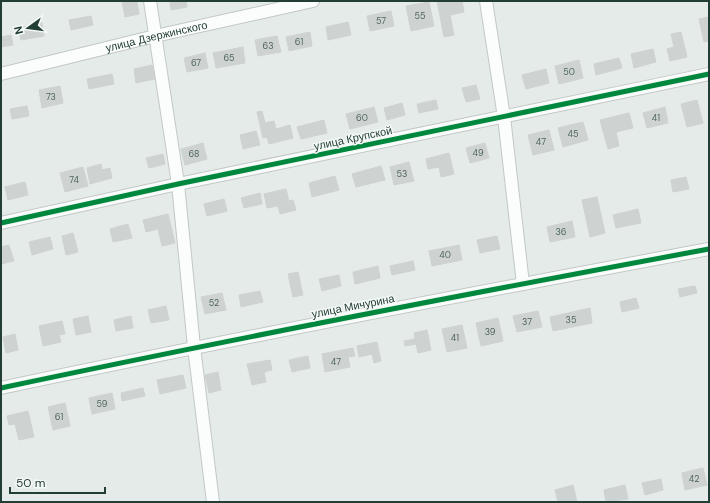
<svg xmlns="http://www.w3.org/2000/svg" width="710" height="503" font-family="'DM Sans',sans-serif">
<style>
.building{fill:#ced3d1;stroke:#ced3d1}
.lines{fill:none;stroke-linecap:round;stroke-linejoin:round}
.minor-casing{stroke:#c2c8c5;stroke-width:14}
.minor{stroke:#fbfcfc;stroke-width:12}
.cycleway-casing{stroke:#f4f9f6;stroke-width:8}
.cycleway{stroke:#00873e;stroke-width:5}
.labels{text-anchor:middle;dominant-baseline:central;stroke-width:3;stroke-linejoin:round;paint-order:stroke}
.number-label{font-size:9px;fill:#4e645e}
.street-label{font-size:11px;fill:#233e36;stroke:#f4f9f6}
</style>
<rect width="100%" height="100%" fill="#e5ebe8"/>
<g class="building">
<path d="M122 1H137L139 14 125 17Z"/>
<path d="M170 1H186L187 7 171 10Z"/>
<path d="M437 1H462L464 12 450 15 454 35 444 37Z"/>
<path d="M429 2 434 26 411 31 406 6Z"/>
<path d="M391 11 394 26 370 31 367 16Z"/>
<path d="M91 16 93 25 71 30 69 20Z"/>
<path d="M709 17V41L704 42 699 19Z"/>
<path d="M348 22 351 35 328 40 326 27Z"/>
<path d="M42 23 44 36 21 40 18 28Z"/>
<path d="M310 32 312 46 289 51 286 37Z"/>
<path d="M681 32 687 57 670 61 667 49 674 47 671 34Z"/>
<path d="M11 35 13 45 1 47V37Z"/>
<path d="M277 36 281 52 258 56 255 40Z"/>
<path d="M243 47 245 63 216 68 213 53Z"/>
<path d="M653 49 656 62 634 68 631 54Z"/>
<path d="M205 53 208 68 187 72 184 58Z"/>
<path d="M619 58 622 68 596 75 594 64Z"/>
<path d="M579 60 583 78 559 84 555 66Z"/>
<path d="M152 65 155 79 136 83 134 69Z"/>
<path d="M546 69 549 83 526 89 522 75Z"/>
<path d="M112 74 114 84 89 89 87 79Z"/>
<path d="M476 85 480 99 466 102 462 88Z"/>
<path d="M60 86 63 103 42 108 39 90Z"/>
<path d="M436 100 438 109 419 113 417 104Z"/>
<path d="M697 100 703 123 687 127 681 104Z"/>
<path d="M402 103 405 115 387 120 384 108Z"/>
<path d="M27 106 29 116 12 119 10 109Z"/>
<path d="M374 107 378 122 350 129 346 114Z"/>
<path d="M665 107 668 123 647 128 643 113Z"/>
<path d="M262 111 265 123 274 121 276 129 290 125 293 138 269 144 267 137 263 138 257 112Z"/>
<path d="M629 113 633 128 616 132 619 146 608 149 600 120Z"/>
<path d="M324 120 327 133 301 139 297 127Z"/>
<path d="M583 122 588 140 563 147 558 128Z"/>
<path d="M549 130 554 150 533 155 528 135Z"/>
<path d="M256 131 260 145 243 149 240 135Z"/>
<path d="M203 143 207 159 185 165 181 149Z"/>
<path d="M485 143 489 158 470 163 466 148Z"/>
<path d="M449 153 454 174 441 177 439 167 428 169 426 159Z"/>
<path d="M163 154 165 164 149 168 146 158Z"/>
<path d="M409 162 414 181 394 185 390 167Z"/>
<path d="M101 164 102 170 110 168 112 178 90 184 87 168Z"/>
<path d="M381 166 385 180 356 187 352 174Z"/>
<path d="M83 167 88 186 65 192 60 173Z"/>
<path d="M335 176 339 190 312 197 309 183Z"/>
<path d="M686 177 689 189 673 192 671 180Z"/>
<path d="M25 182 28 195 8 200 5 187Z"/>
<path d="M286 189 289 201 293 200 296 210 280 214 278 206 267 208 264 194Z"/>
<path d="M260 193 262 204 244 208 241 198Z"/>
<path d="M597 197 605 233 590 237 582 200Z"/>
<path d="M224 199 227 211 207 216 204 204Z"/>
<path d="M638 209 641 223 616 228 613 215Z"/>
<path d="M168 214 175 243 162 246 158 229 146 232 143 220Z"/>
<path d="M572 221 575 237 550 242 547 227Z"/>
<path d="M128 224 132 238 113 242 110 229Z"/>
<path d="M73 233 78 252 66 255 62 236Z"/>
<path d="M497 236 500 249 480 253 477 240Z"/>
<path d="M50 237 53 249 32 255 29 242Z"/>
<path d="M9 245 14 261 1 264V247Z"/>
<path d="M459 245 462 260 432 266 429 251Z"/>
<path d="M413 261 415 270 392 275 390 266Z"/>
<path d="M378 266 380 278 355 284 353 272Z"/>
<path d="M298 272 303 295 293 297 288 274Z"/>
<path d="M339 275 341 286 322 291 319 279Z"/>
<path d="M695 286 697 293 680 297 678 289Z"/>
<path d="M260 291 263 302 241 307 239 295Z"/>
<path d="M222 293 226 310 205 314 201 297Z"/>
<path d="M636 298 639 308 622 312 620 302Z"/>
<path d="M166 306 169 320 151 323 148 310Z"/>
<path d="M590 308 592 323 553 331 550 317Z"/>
<path d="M538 311 542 327 517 332 513 316Z"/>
<path d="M88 316 91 332 76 335 73 319Z"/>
<path d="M131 316 133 328 116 331 114 320Z"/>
<path d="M498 318 503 341 481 346 476 323Z"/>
<path d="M62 321 65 334 59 335 61 342 43 346 39 326Z"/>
<path d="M462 325 467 348 447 352 442 329Z"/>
<path d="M427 330 431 350 418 353 416 344 405 346 404 341 415 339 414 333Z"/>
<path d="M15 334 18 350 6 353 3 337Z"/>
<path d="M377 342 381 361 374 363 372 354 359 357 357 346Z"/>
<path d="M353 348 355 356 348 357 350 367 325 372 322 354Z"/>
<path d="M308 356 310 368 292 372 289 360Z"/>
<path d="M270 360 272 370 264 372 266 382 252 385 247 364Z"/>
<path d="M218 372 221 390 209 393 205 375Z"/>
<path d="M183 375 186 388 160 394 157 380Z"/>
<path d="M143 388 145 396 122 401 121 393Z"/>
<path d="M112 393 115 409 92 414 89 398Z"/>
<path d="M65 403 70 426 53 430 48 407Z"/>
<path d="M28 411 34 437 19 440 15 424 9 425 7 416Z"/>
<path d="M703 468 707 485 685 490 682 473Z"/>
<path d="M661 479 663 490 645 495 642 483Z"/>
<path d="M573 485 577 502H558L555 490Z"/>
<path d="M625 485 628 499 606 502 604 490Z"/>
</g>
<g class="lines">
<g class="minor-casing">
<g id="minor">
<path d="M150 1 178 184 194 347 213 502"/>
<path d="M486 1 504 117 523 284"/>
<path id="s1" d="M1 74 155 36 313 1"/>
<path d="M1 223 178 184 709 74"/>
<path d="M1 388C236 338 472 293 709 249"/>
</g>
</g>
<use href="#minor" class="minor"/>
<g class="cycleway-casing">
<g id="cycleway">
<path d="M1 223 178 184 709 74"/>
<path d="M1 388C236 338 472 293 709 249"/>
</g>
</g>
<use href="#cycleway" class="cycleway"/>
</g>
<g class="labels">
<g class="number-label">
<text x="420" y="16">55</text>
<text x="381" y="21">57</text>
<text x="299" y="42">61</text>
<text x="268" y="46">63</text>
<text x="229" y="58">65</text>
<text x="196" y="63">67</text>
<text x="569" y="72">50</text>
<text x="51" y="97">73</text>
<text x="362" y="118">60</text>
<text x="656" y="118">41</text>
<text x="573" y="134">45</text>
<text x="541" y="142">47</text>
<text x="478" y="153">49</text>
<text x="194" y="154">68</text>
<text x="402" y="174">53</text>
<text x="74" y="180">74</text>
<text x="561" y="232">36</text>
<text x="445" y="255">40</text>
<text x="214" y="303">52</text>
<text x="571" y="320">35</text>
<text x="527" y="322">37</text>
<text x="490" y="332">39</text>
<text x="455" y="338">41</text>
<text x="336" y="362">47</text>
<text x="102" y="404">59</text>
<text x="59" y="417">61</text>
<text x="694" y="479">42</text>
</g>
<g class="street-label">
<text stroke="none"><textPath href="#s1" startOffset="160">улица Дзержинского</textPath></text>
<text transform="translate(353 138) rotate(-12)">улица Крупской</text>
<text transform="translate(353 306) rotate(-11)">улица Мичурина</text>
</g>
</g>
<rect width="710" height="503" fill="none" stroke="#233e36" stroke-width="4"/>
<g transform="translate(28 28) rotate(256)" stroke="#f4f9f6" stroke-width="3" paint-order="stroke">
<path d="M0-3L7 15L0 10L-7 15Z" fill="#233e36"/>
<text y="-6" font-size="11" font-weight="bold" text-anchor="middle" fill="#233e36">N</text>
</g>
<path d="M10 487v6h95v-6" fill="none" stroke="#233e36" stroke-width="2"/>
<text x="16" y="487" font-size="12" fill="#233e36" stroke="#f4f9f6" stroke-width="3" paint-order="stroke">50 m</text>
</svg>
